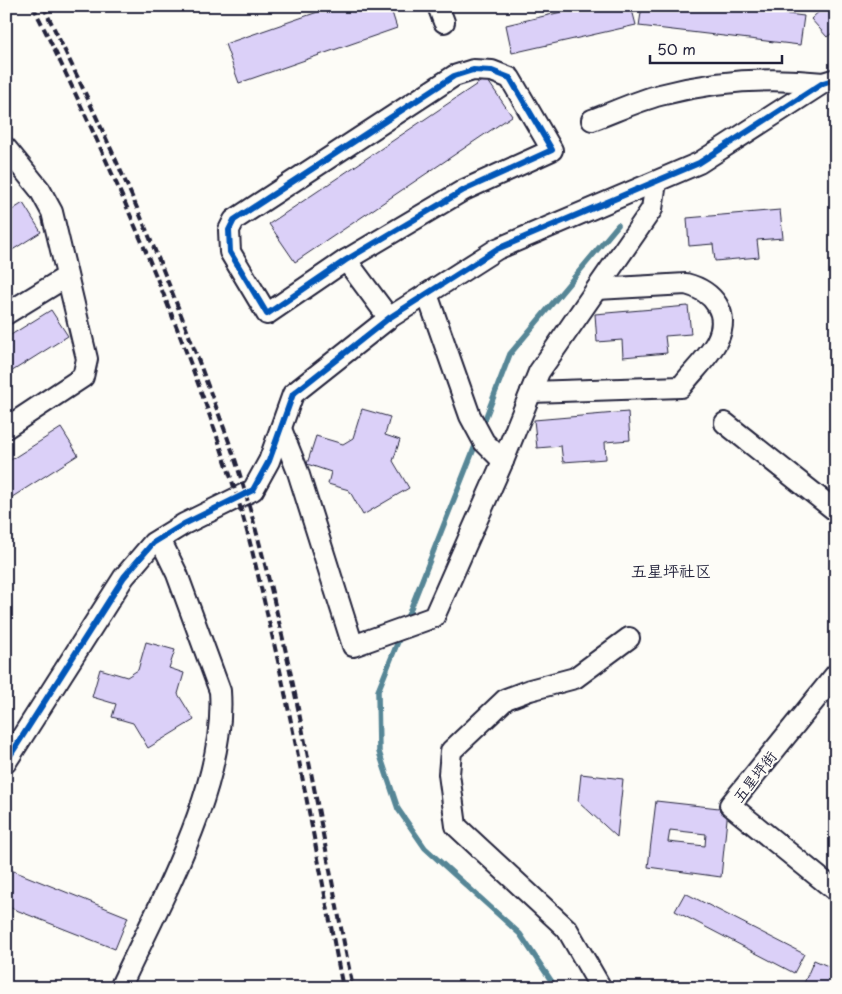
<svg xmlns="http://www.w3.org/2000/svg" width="842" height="994" font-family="'Playpen Sans','LXGW WenKai TC',sans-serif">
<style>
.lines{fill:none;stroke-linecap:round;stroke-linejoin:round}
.stream{stroke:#568696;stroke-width:5.5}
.building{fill:#dbd0f8;stroke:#22223b;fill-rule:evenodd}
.minor-casing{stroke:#22223b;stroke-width:24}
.minor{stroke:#fdfcf7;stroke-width:20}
.rail{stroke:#22223b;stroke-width:4;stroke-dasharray:8 4;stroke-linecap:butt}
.cycleway-casing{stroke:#fdfcf7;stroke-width:9}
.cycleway{stroke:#0057b8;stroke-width:6}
.labels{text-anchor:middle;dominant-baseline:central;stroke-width:4;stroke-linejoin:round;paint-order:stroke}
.street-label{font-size:15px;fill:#22223b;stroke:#fdfcf7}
.neighbourhood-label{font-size:16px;fill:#22223b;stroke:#fdfcf7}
</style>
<rect width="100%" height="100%" fill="#fdfcf7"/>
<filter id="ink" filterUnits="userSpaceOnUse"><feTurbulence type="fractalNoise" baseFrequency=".02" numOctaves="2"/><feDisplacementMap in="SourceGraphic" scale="10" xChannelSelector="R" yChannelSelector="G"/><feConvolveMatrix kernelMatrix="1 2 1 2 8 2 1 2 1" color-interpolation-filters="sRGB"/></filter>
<g filter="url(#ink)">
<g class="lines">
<g class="stream">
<path d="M482 427 510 354 618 225"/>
<path d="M405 623 477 441"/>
<path d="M401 634 378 691 379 752 398 809 425 848 520 934 556 988"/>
</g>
</g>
<g class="building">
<path d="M335 6H390L397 28 239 83 225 44Z"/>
<path d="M587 6H631L636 25 512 53 506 25Z"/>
<path d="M642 6H721L804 16 800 45 639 26Z"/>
<path d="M825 6H836V30L827 37 811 19Z"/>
<path d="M486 78 512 116 295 262 269 224Z"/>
<path d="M23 203 41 232 6 254V214Z"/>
<path d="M780 210 783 238 757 240 759 257 715 261 713 244 689 246 687 218Z"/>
<path d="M688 306 691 334 665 336 667 353 623 357 622 340 597 342 595 314Z"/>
<path d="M51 310 68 336 6 375V338Z"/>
<rect x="833" y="396" width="3" height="33"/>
<path d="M362 409 390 417 385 435 400 440 393 461 409 488 363 515 349 490 328 484 331 472 307 464 316 436 343 444 353 438Z"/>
<path d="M628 412 630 440 605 442 606 459 563 462 561 446 537 448 534 420Z"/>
<path d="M61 428 78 455 6 501V463Z"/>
<path d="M146 642 175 650 169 668 184 673 178 694 194 720 148 748 133 723 112 717 116 704 92 697 100 669 127 677 138 670Z"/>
<path d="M581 774 623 779 617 837 578 801Z"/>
<path d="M656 801 728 809 721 877 648 867ZM670 830 706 834 705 846 668 842Z"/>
<path d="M6 868 128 917 115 949 6 906Z"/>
<path d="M685 893 804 954 794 973 675 911Z"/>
<path d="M814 960 835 969 830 979 836 981V988H802Z"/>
</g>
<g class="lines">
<g class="minor-casing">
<g id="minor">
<path d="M438 6 444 22"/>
<path d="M473 70 492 71 510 78 552 150 464 190 346 260 267 314 230 252 229 230 234 220 454 76Z"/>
<path d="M592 120C614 112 637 101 660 95 713 81 769 77 823 83"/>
<path d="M6 148 40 190 52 212 87 359 83 377 6 428"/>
<path d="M346 260 389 318"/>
<path d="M427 294 470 416 484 442 503 461"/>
<path d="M6 314 66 277"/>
<path d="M531 392 681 387C692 372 709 357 717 341 731 313 713 291 686 284L597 289"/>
<path d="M725 423 836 511"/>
<path d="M281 429 298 472 353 646 434 617 503 461 539 372 652 209 656 182"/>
<path d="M836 674 730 805 836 891"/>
<path d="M6 762 124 577 153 543 184 524 253 490 269 461 293 394 389 318 497 249 699 163 823 83 836 79"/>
<path d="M120 988C159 903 227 786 220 691L177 574 160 539"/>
<path d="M601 988 567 929 456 826 449 774 451 751 506 699 530 690 575 678 629 638"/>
</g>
</g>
<use href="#minor" class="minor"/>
<g class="rail">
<path d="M33 6C108 158 177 314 230 475 247 524 258 576 270 626 298 746 319 867 343 988"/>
<path d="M43 6C103 127 158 250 205 378 217 410 230 442 240 475 291 643 318 816 353 988"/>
</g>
<g class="cycleway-casing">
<g id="cycleway">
<path d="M473 70 492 71 510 78 552 150 464 190 346 260 267 314 230 252 229 230 234 220 454 76Z"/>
<path d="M6 762 124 577 153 543 184 524 253 490 269 461 293 394 389 318 497 249 699 163 823 83 836 79"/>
</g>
</g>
<use href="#cycleway" class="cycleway"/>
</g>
</g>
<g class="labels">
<g class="street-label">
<text transform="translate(754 776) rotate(-52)">五星坪街</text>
</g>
<g class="neighbourhood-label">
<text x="671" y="570">五星坪社区</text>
</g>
</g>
<rect width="842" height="994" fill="none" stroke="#fdfcf7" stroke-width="25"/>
<rect x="12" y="12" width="817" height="969" fill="none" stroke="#22223b" stroke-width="2" filter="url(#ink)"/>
<path d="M650 55v8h132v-8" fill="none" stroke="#22223b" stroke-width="2.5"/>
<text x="657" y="55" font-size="15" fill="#22223b" stroke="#fdfcf7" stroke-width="4" paint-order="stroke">50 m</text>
</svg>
